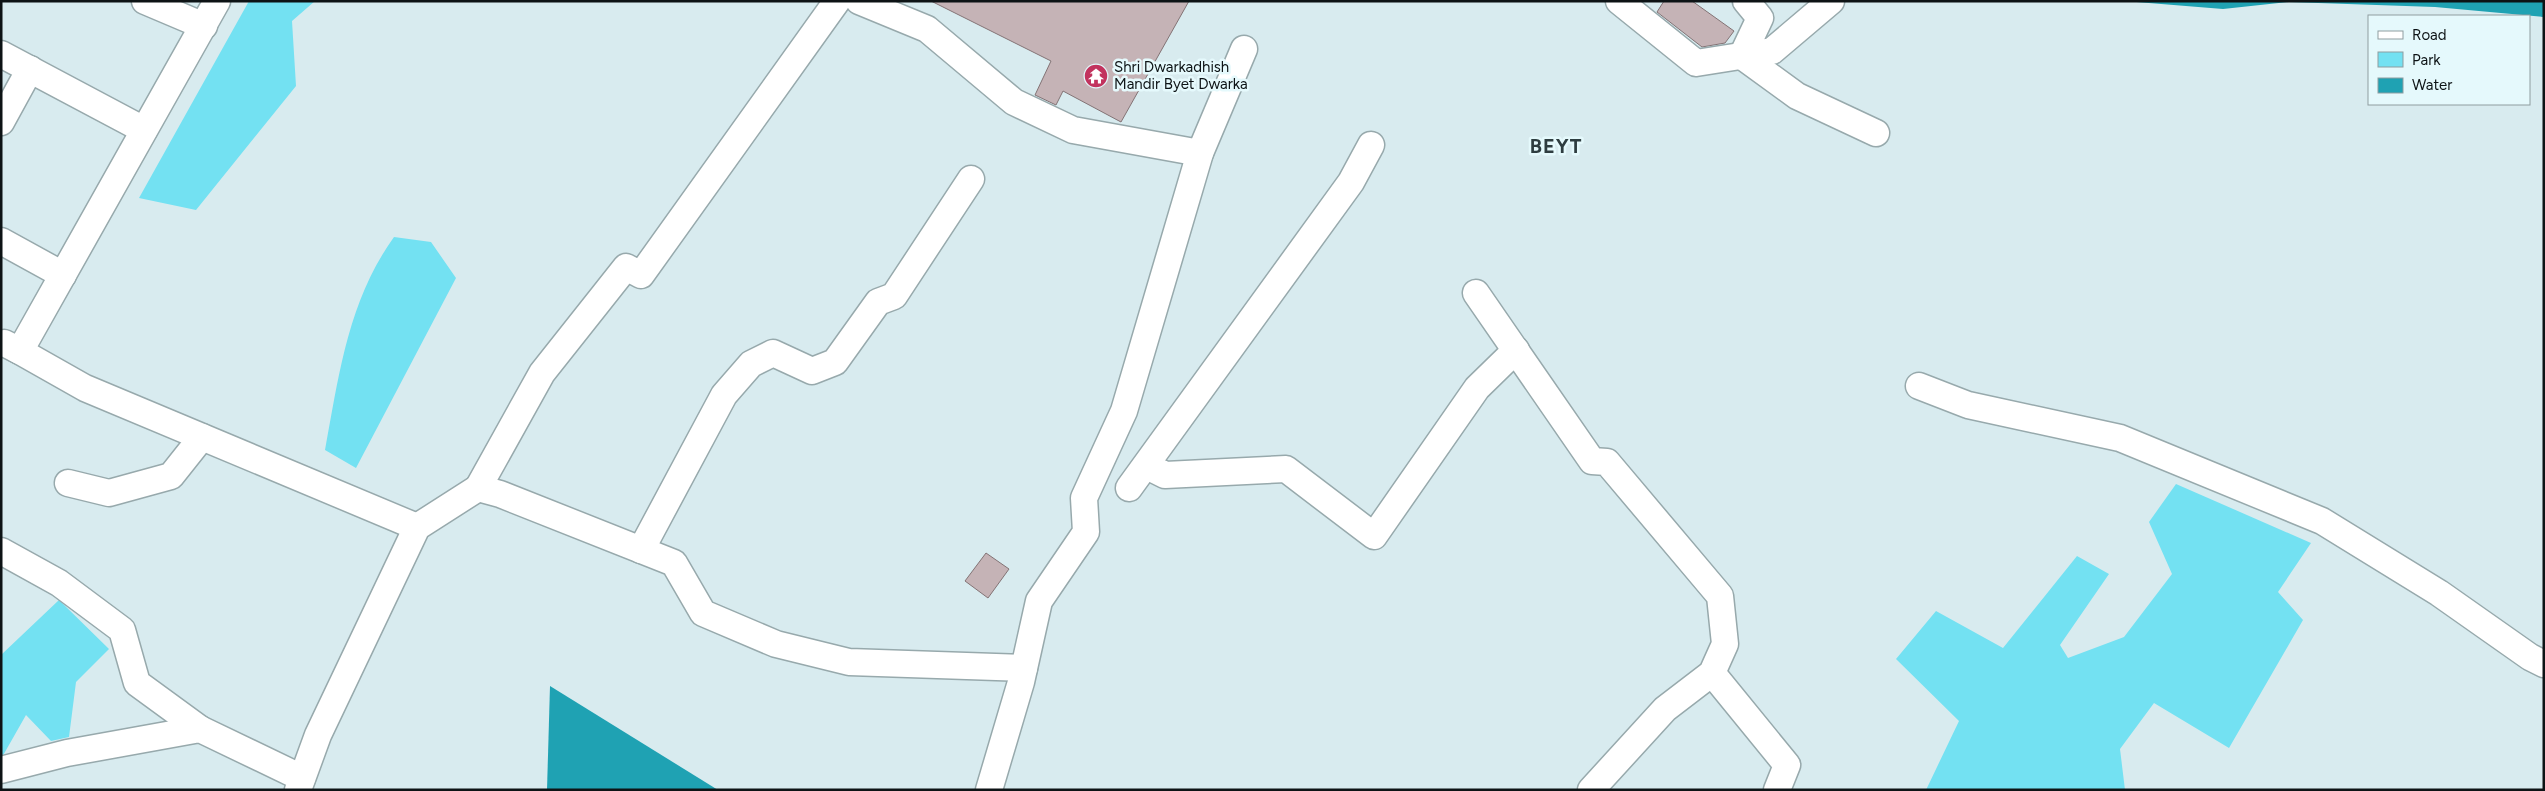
<svg xmlns="http://www.w3.org/2000/svg" width="2545" height="791" font-family="Figtree,sans-serif">
<style>
.green{fill:#73e1f2}
.water{fill:#1fa2b3}
.building{fill:#c5b3b6;stroke:#837375}
.lines{fill:none;stroke-linecap:round;stroke-linejoin:round}
.minor-casing{stroke:#97a9ac;stroke-width:29}
.minor{stroke:#fff;stroke-width:26}
.labels{text-anchor:middle;dominant-baseline:central;stroke-width:5;stroke-linejoin:round;paint-order:stroke}
.poi-label{font-size:15px;fill:#0d1315;stroke:#e5f9fc;text-anchor:start}
.district-label{font-size:20px;font-weight:bold;letter-spacing:1px;fill:#2e3d40;stroke:#e5f9fc}
</style>
<rect width="100%" height="100%" fill="#d8ebef"/>
<g class="green">
<path d="M249 1H315L292 21 296 86 196 210 139 198Z"/>
<path d="M394 237 431 242 456 278 356 468 325 450C339 375 348 301 394 237Z"/>
<path d="M2176 484 2311 543 2278 592 2303 620 2229 748 2154 703 2120 749 2125 790H1926L1959 721 1896 659 1936 611 2003 648 2077 556 2109 574 2060 645 2068 658 2124 637 2172 574 2149 522Z"/>
<path d="M59 600 109 649 76 682 69 737 51 741 26 715 1 759V655Z"/>
</g>
<g class="water">
<path d="M2124 1H2544V17L2435 7 2289 2 2223 9Z"/>
<path d="M550 686 718 790H547Z"/>
</g>
<g class="building">
<path d="M931 1H1189L1121 122 1063 91 1056 105 1035 95 1051 61Z"/>
<path d="M1664 1H1692L1734 31 1725 43 1702 47 1657 12Z"/>
<path d="M986 553 1009 569 988 598 965 581Z"/>
</g>
<g class="lines">
<g class="minor-casing">
<g id="minor">
<path d="M145 1 204 26"/>
<path d="M837 1 641 275 626 267 542 373 478 488 500 494 674 563 703 613 776 644 849 662 1024 668"/>
<path d="M859 1 927 29 1014 102 1073 130 1200 153"/>
<path d="M1619 1 1696 63 1772 51 1831 1"/>
<path d="M1746 1 1760 18 1742 56 1797 96 1876 133"/>
<path d="M1 54 144 130"/>
<path d="M1 122 30 69"/>
<path d="M1 241 63 275"/>
<path d="M1476 293 1592 461 1607 462 1720 596 1725 644 1712 673 1665 709 1591 790"/>
<path d="M4 343 20 351 217 1"/>
<path d="M16 349 85 388 417 527"/>
<path d="M1919 386 1968 405 2120 438 2322 521 2439 593 2530 657 2544 664"/>
<path d="M1147 466 1165 475 1286 469 1374 536 1477 388 1516 350"/>
<path d="M68 483 109 493 171 476 202 437"/>
<path d="M1129 488 1351 182 1371 145"/>
<path d="M641 550 724 395 751 364 773 353 812 371 835 362 878 302 894 296 971 179"/>
<path d="M1 551 59 583 122 630 137 683 200 729"/>
<path d="M1712 673 1787 765 1777 790"/>
<path d="M1 770 67 753 200 729 302 778"/>
<path d="M298 790 318 735 417 527 478 488"/>
<path d="M989 790 1021 682 1039 601 1086 532 1084 498 1124 411 1200 153 1244 49"/>
</g>
</g>
<use href="#minor" class="minor"/>
</g>
<defs>
<g id="temple-disc" transform="scale(1.25)"><circle r="9.5" fill="#c2335e" stroke="#e5f9fc"/><path d="M0-6L5-2H3V0L6.5 2.5H4V6H1.5V3h-3V6H-4V2.5H-6.5L-3 0V-2H-5Z" fill="#fff"/></g>
</defs>
<g fill-rule="evenodd">
<use href="#temple-disc" x="1096" y="76"/>
</g>
<g class="labels">
<g class="poi-label">
<text x="1114" y="67">Shri Dwarkadhish<tspan x="1114" dy="17">Mandir Byet Dwarka</tspan></text>
</g>
<g class="district-label">
<text x="1556" y="146">BEYT</text>
</g>
</g>
<rect width="2545" height="791" fill="none" stroke="#0d1315" stroke-width="5"/>
<rect x="2368" y="15" width="162" height="90" fill="#e5f9fc" stroke="#8f9da0"/>
<rect x="2378" y="31" width="25" height="8" fill="#ffffff" stroke="#8f9da0"/>
<text x="2412" y="40" font-size="15" fill="#0d1315">Road</text>
<rect x="2378" y="52" width="25" height="15" fill="#73e1f2" stroke="#8f9da0"/>
<text x="2412" y="65" font-size="15" fill="#0d1315">Park</text>
<rect x="2378" y="78" width="25" height="15" fill="#1fa2b3" stroke="#8f9da0"/>
<text x="2412" y="90" font-size="15" fill="#0d1315">Water</text>
</svg>
